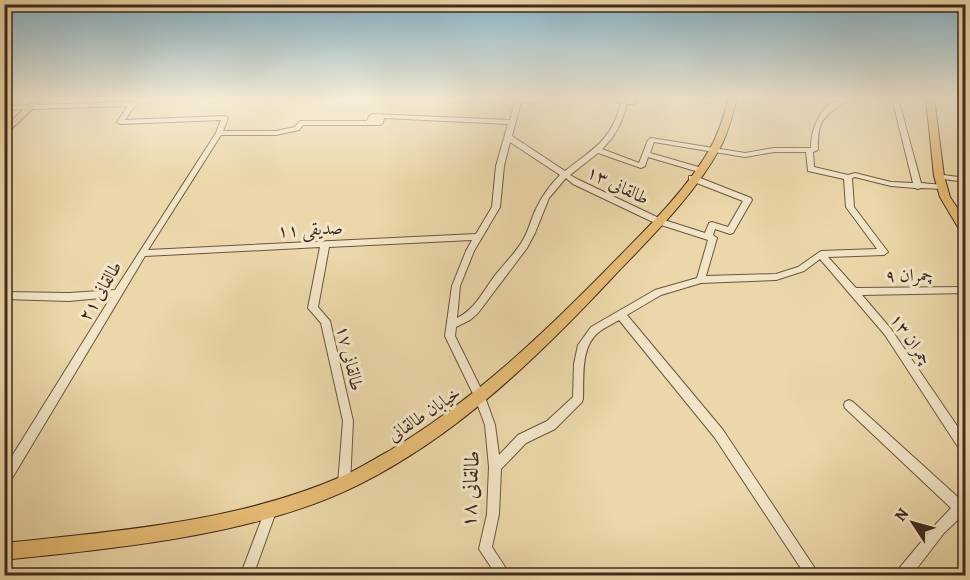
<svg xmlns="http://www.w3.org/2000/svg" width="970" height="580" font-family="Alegreya,Amiri,serif">
<style>
.lines{fill:none;stroke-linecap:round;stroke-linejoin:round}
.minor-casing{stroke:#6a5541;stroke-width:2}
.major-casing{stroke:#3f2a1e;stroke-width:2}
.minor{fill:#f2e5c7;fill-rule:evenodd}
.major{fill:#e6bc74;fill-rule:evenodd}
.labels{text-anchor:middle;dominant-baseline:central;stroke-width:6;stroke-linejoin:round;paint-order:stroke}
.street-label{font-size:18px;fill:#3f2a1e;stroke:#f2e5c7}
.near-street-label{font-size:21px;fill:#3f2a1e;stroke:#f2e5c7}
</style>
<rect width="100%" height="100%" fill="#ebd7a9"/>
<filter id="stains"><feTurbulence type="fractalNoise" baseFrequency=".00333" numOctaves="4"/><feColorMatrix values="0 0 0 0 .2 0 0 0 0 .09 0 0 0 0 .02 0 0 0 .5 -.17"/></filter>
<radialGradient id="worn" r=".72"><stop offset=".6" stop-color="#630" stop-opacity="0"/><stop offset="1" stop-color="#630" stop-opacity=".3"/></radialGradient>
<g class="lines">
<g class="minor-casing">
<g id="minor">
<path d="M516 98H522L512 136 565 171C594 148 611 141 621 103L603 98H616L630 101 631 98H637L634 104H627C622 122 616 136 602 149L639 163 648 140 651 138 745 153 774 148H811C811 126 823 98 849 98 826 117 817 116 818 150L813 152 814 167 848 175 855 173 891 182 913 183 892 98H898L921 183 943 185 947 187 943 189 921 188 918 189 915 188 891 186 855 177 852 178 854 207 888 252 884 255 828 257 856 288 966 287V293L862 295 891 329 966 439V454L962 453 885 335 820 259 804 271 776 280 701 283 661 295 627 315 723 430 820 576H806L715 438 619 320C613 324 605 327 599 332 580 347 584 377 583 399L582 402 555 429 526 443 501 469 499 514 492 547 511 576H497L479 549 487 514 489 467 485 425 475 398 445 336 452 286 466 251 472 240 329 247 318 307 330 321 353 421 350 484 348 488 344 490 340 488 338 484 343 421 321 323 308 308 320 247 145 256 8 485 4 487V469L111 297 69 301 4 299V292L69 293 115 290 216 133 221 120 120 124 117 122 128 106 4 110V106L133 102 136 104 125 120 225 116 228 118 223 131H276L295 127 299 122 301 121H367L369 116 372 114 510 120ZM384 118 508 124 496 166 492 207 476 234 148 250 221 135H276L299 130 303 125H380L383 123ZM510 142 560 175C550 185 542 196 536 209 531 219 529 230 523 240 516 252 506 262 497 273 484 289 476 309 457 318L460 286 474 251 500 207 504 166ZM654 142 745 157 774 152H806L808 171 844 179 846 207 877 249 821 251 798 267 776 274 706 276 717 238 713 235 715 229 730 234 733 233 752 200 751 198 695 176H689V180L743 201 728 227 712 222 709 223 705 233 661 219 579 180 570 175 598 153 641 168 645 166 648 157 699 172 703 170 702 168 650 153ZM566 178 573 184 655 223 708 240 697 278 655 290 591 327 578 345 574 364 573 397 547 421 518 435 499 455 495 425 485 397 455 336 456 327 470 320 478 313 527 248 535 233 549 198Z"/>
<path d="M936 174 966 178V182L936 178Z"/>
<path d="M849 400 853 402 961 500 966 498V512L944 533 911 576H896L897 571 936 524 951 508 845 408 844 405 845 402Z"/>
<path d="M271 503 275 505 277 509 253 576H240L267 505Z"/>
</g>
</g>
<g class="major-casing">
<g id="major">
<path d="M35 98H44L4 136V128Z"/>
<path d="M729 98H737C733 114 729 130 721 146 695 195 651 237 613 277 538 357 457 436 358 485 255 536 118 548 4 560V543C118 531 239 522 345 475 360 468 374 459 389 451 470 403 538 339 604 272 641 234 687 191 712 145 720 130 724 114 729 98Z"/>
<path d="M926 98H934L944 176 950 197 966 221V235L962 234 940 197 934 176Z"/>
</g>
</g>
<use href="#minor" class="minor"/>
<use href="#major" class="major"/>
</g>
<linearGradient id="sky" x2="0" y2="1"><stop stop-color="#88b6cc"/><stop offset="0.55" stop-color="#f6edd8"/><stop offset="1" stop-color="#f6edd8" stop-opacity="0"/></linearGradient>
<rect width="970" height="179" fill="url(#sky)"/>
<g class="labels">
<g class="street-label">
<text transform="translate(618 185) rotate(26)">طالقانی ۱۳</text>
<text transform="translate(310 229) rotate(-3)">صدیقی ۱۱</text>
<text transform="translate(909 275) rotate(-1)">چمران ۹</text>
<text transform="translate(100 291) rotate(-59)">طالقانی ۲۱</text>
<text transform="translate(911 339) rotate(55)">چمران ۱۳</text>
<text transform="translate(350 358) rotate(77)">طالقانی ۱۷</text>
<text transform="translate(424 414) rotate(-34)">خیابان طالقانی</text>
</g>
<g class="near-street-label">
<text transform="translate(470 489) rotate(-87)">طالقانی ۱۸</text>
</g>
</g>
<rect width="970" height="580" fill="none" stroke="#ebd7a9" stroke-width="24"/>
<rect x="6" y="6" width="958" height="568" fill="none" stroke="#3f2a1e" stroke-width="3"/>
<rect x="12" y="12" width="946" height="556" fill="none" stroke="#3f2a1e" stroke-width="1.5"/>
<g transform="translate(913 523) rotate(306)" stroke="#f2e5c7" stroke-width="4.5" paint-order="stroke">
<path d="M0-4.5L10 22L0 15L-10 22Z" fill="#3f2a1e"/>
<text y="-9" font-size="16" font-weight="bold" text-anchor="middle" fill="#3f2a1e">N</text>
</g>
<rect width="100%" height="100%" filter="url(#stains)"/>
<rect width="100%" height="100%" fill="url(#worn)"/>
</svg>
